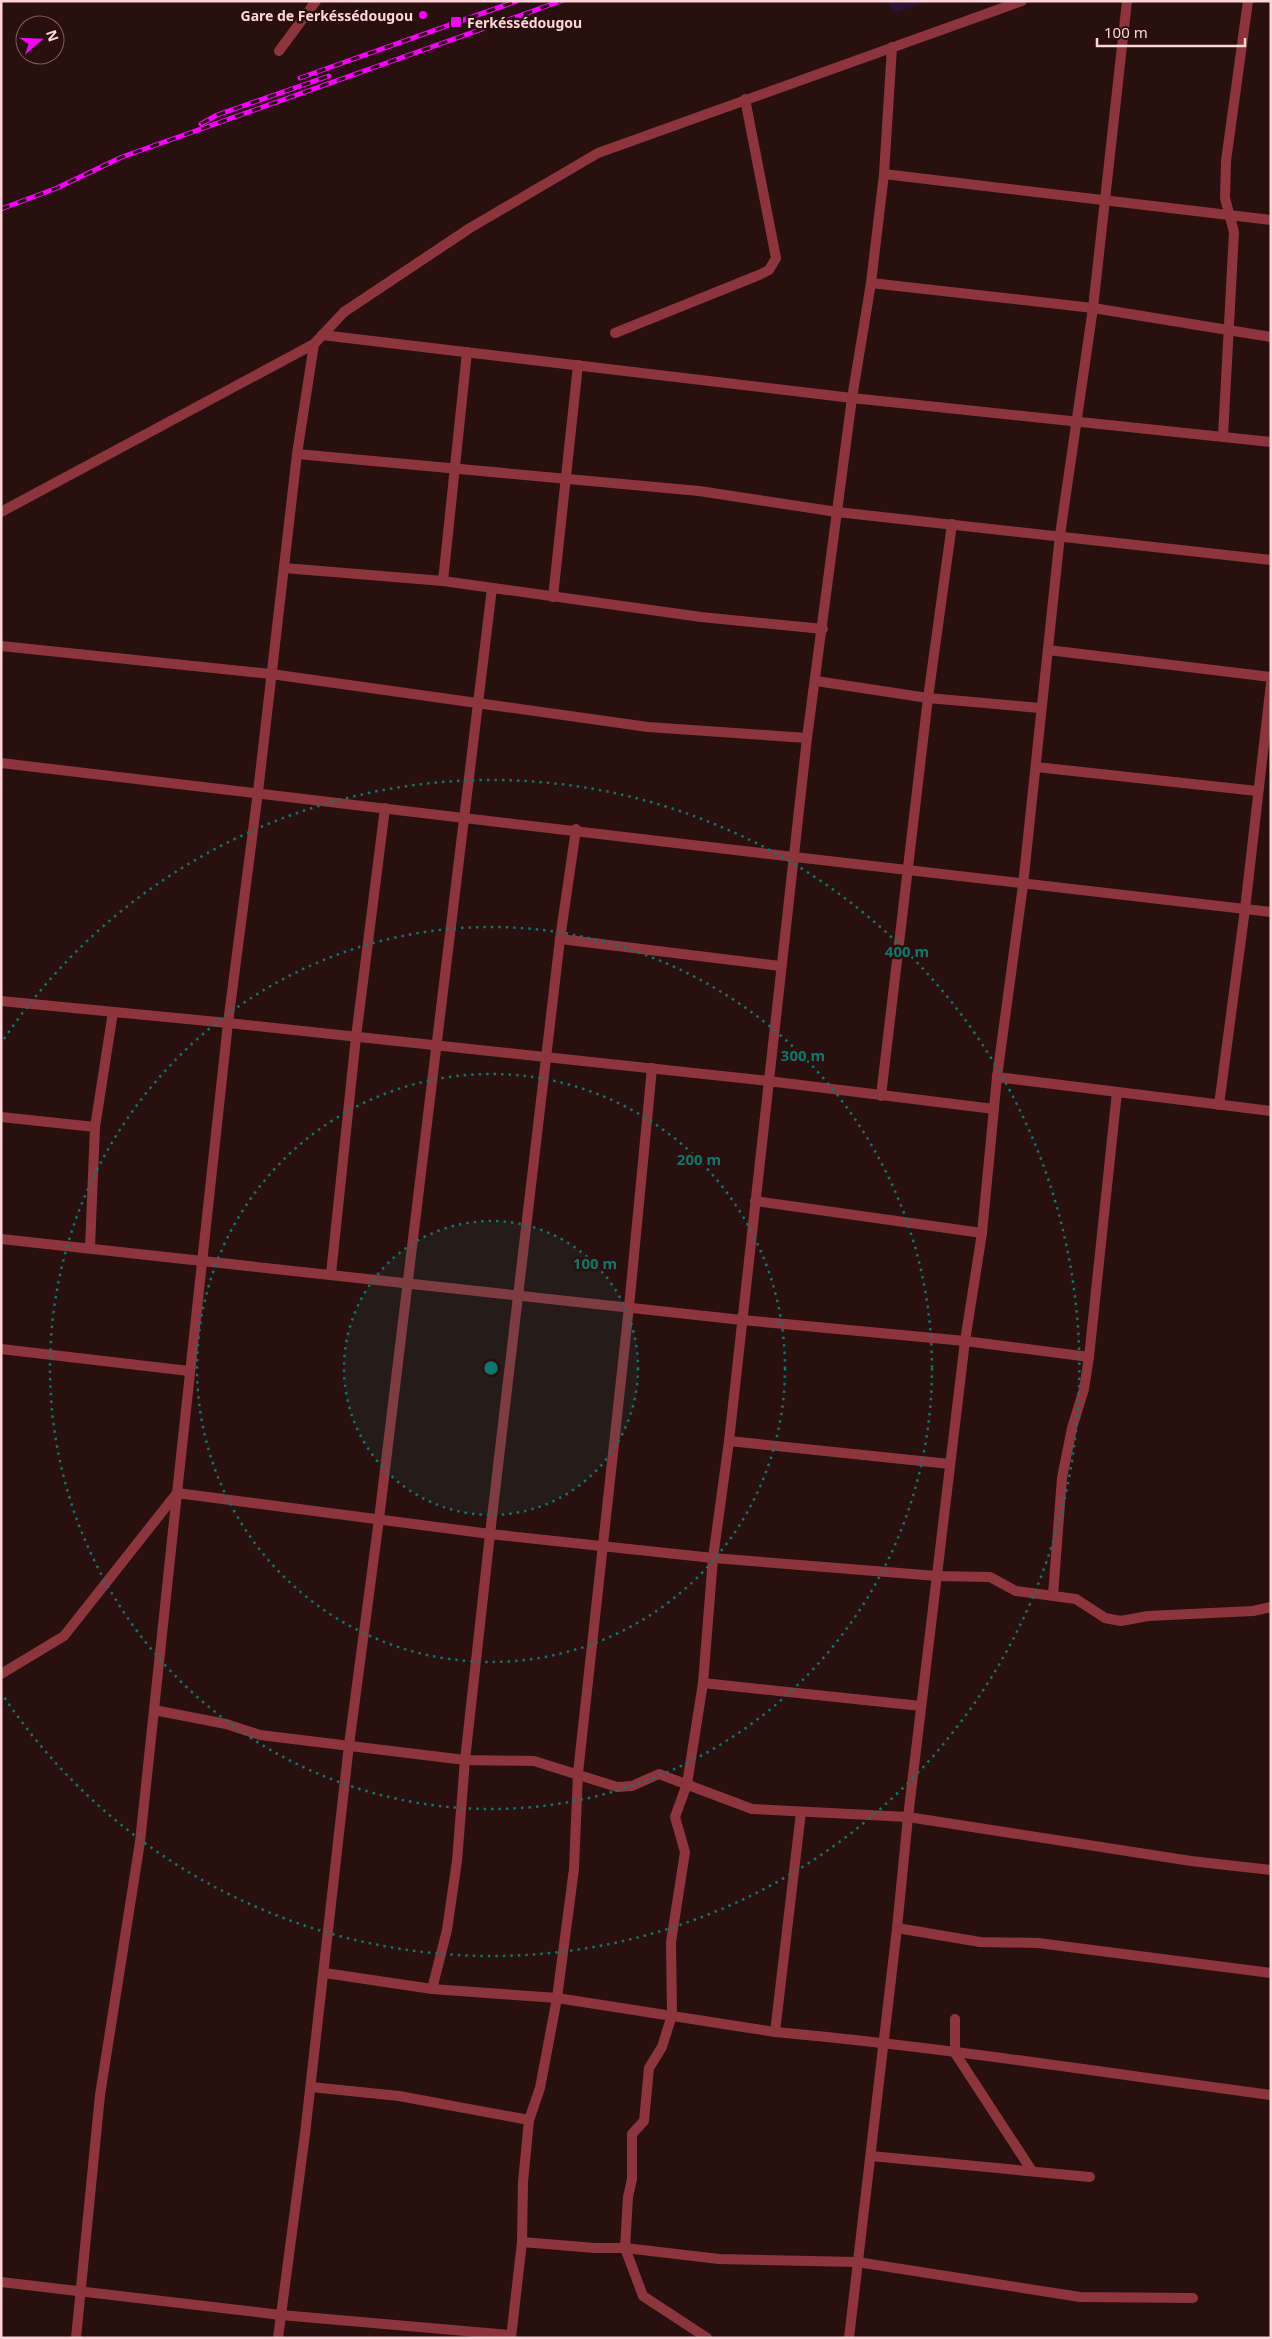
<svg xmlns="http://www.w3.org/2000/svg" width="1272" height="2339" font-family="'Noto Sans',sans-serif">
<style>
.green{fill:#2e1034}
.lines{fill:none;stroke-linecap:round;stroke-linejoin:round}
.minor{stroke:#8c353d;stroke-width:10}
.rail-casing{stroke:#f802ff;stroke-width:5}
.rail{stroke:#290f0e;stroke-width:3;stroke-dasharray:9;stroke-linecap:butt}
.ring{fill:none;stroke:#0f766e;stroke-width:2.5;stroke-dasharray:2.5 5}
.poi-dot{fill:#f802ff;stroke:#290f0e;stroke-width:2}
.labels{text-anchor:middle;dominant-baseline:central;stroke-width:5;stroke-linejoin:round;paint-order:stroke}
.poi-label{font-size:14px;font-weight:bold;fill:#ffd6d7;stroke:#290f0e;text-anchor:end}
.centre{fill:#0f766e;stroke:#290f0e;stroke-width:2.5}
.ring-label{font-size:15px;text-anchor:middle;font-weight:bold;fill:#0f766e;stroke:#290f0e;stroke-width:5;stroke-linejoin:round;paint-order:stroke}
</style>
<rect width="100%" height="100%" fill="#290f0e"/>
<path class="green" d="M886 1H928L895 13Z"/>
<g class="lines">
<g class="minor">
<path d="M279 51 316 1"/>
<path d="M884 174 1271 220"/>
<path d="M871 283 1093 308 1271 337"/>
<path d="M615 333 759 275 769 270 776 258 745 99"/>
<path d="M322 335 852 398 1271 442"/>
<path d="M1223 436 1234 232 1225 198 1226 161 1248 1"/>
<path d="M297 454 699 491 837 512 1271 560"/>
<path d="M1 512 314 344"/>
<path d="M284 568 443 581 701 617 823 629"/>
<path d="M443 581 467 352"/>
<path d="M553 597 578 365"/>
<path d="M1 646 271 674 648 727 807 738"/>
<path d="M1048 650 1271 677"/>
<path d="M816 681 928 698 1040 708"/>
<path d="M1 763C425 811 847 866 1271 912"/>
<path d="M1036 767 1257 791"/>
<path d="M560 939 780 966"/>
<path d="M1 1001 228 1023 768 1081 994 1109"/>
<path d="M997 1077 1271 1111"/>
<path d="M881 1096 928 698 952 524"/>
<path d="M1219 1105 1245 909 1271 683"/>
<path d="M1 1117 95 1127"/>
<path d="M755 1201 982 1233"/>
<path d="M1 1239 742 1320 965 1341 1089 1357"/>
<path d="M90 1248 95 1127 113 1012"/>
<path d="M331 1274 356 1037 385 808"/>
<path d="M1 1349 189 1371"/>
<path d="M729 1441 950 1464"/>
<path d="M1053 1595 1062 1478 1072 1428 1084 1389 1089 1357 1117 1092"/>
<path d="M1 1674 64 1636 177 1493 228 1023 258 792 297 454 314 344 344 312 470 228 598 153 1022 1"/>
<path d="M703 1683 921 1706"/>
<path d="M154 1710 226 1724 260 1735 465 1760 534 1761 617 1787 632 1786 659 1774 752 1809 908 1817 1191 1861 1271 1870"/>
<path d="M801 1812 775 2032C941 2047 1106 2073 1271 2095"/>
<path d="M897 1928 980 1942 1038 1943 1271 1973"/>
<path d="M325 1973 432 1989 447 1930 457 1861 465 1760 490 1534 560 939 576 829"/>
<path d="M432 1989 557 1998 775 2032"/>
<path d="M955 2019V2053L1032 2171"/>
<path d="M311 2087 399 2096 529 2120"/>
<path d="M871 2156 1090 2177"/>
<path d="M522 2242 595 2248H625L628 2197 632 2179V2134L644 2121 649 2068 662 2047 672 2015 671 1942 685 1852 675 1817 687 1784 703 1683 713 1558 729 1441 807 738 852 398 871 283 884 174 892 47"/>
<path d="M1 2282 281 2315 511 2335"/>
<path d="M76 2338 100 2095 140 1842 177 1493 490 1534 713 1558 937 1576 990 1577 1016 1591 1076 1599 1105 1618 1121 1621 1148 1616 1253 1611 1271 1607"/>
<path d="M278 2338 305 2134 349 1745 379 1519 492 588"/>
<path d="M511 2338 522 2242 523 2182 529 2120 540 2088 557 1998 574 1869 578 1773 629 1307 652 1068"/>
<path d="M707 2338 643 2296 625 2248 719 2259 857 2262 1080 2297 1193 2298"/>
<path d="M849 2338 897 1928 908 1817 965 1341 982 1233 997 1077 1023 885 1060 535 1093 308 1127 1"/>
</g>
<g class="rail-casing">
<g id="rail">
<path d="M300 78 517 1"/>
<path d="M201 124 217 115 329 76"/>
<path d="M1 209 57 188 122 157 561 1"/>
</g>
</g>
<use href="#rail" class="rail"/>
</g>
<circle cx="491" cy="1368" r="147" fill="#0f766e" fill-opacity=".12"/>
<g class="ring">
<circle cx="491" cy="1368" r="147"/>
<circle cx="491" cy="1368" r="294"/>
<circle cx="491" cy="1368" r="441"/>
<path d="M4 1039A588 588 0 1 1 4 1697"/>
</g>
<g class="poi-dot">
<circle cx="423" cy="15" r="5"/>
<rect x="450" y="16" width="12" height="12" rx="2.5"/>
</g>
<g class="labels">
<g class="poi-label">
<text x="413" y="15">Gare de Ferkéssédougou</text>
<text x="467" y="22" text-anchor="start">Ferkéssédougou</text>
</g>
</g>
<circle cx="491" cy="1368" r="8" class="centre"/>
<g class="ring-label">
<text x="907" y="957">400 m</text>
<text x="803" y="1061">300 m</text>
<text x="699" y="1165">200 m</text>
<text x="595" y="1269">100 m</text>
</g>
<rect width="1272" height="2339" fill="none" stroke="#ffd6d7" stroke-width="5"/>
<g transform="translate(40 40) rotate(71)"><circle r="24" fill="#290f0e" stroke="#7f5f5e"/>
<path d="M0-4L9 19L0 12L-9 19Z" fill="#f802ff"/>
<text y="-8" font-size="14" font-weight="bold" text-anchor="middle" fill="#ffd6d7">N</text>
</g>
<path d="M1097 38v8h148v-8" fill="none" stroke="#ffd6d7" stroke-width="2.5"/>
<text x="1104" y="38" font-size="15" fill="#ffd6d7" stroke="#290f0e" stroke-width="4" paint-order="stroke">100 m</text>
</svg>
